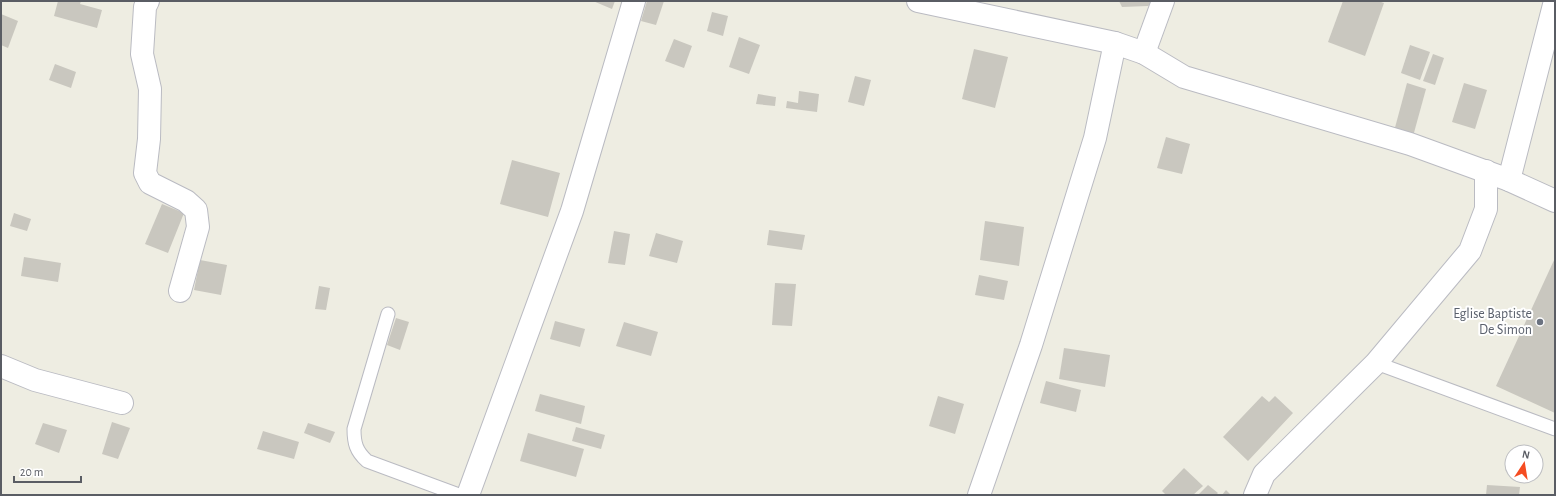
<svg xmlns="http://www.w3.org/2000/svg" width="1556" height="496" font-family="'Alegreya Sans',sans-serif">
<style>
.building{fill:#c9c7bf}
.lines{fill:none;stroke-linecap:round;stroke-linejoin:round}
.service-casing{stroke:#babbc2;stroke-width:15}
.minor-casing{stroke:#babbc2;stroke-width:24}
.service{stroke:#fff;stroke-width:13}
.minor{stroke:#fff;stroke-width:22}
.worship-dot{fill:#6b7280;stroke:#fff;stroke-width:1.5}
.labels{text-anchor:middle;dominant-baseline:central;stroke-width:4;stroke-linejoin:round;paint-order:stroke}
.worship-label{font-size:14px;fill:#5b616d;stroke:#fff;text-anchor:end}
</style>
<rect width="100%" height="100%" fill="#eeede2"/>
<g class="building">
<path d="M58 1H81L80 4 102 10 97 28 54 16Z"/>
<path d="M593 1H615L612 9Z"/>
<path d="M647 1H664L656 25 641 21Z"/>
<path d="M1119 1H1151V4L1148 6 1122 7Z"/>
<path d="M1343 1H1378L1384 3 1365 56 1328 42Z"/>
<path d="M712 12 728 16 723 36 707 31Z"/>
<path d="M1 14 18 21 8 48 1 45Z"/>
<path d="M739 37 760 45 749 74 729 67Z"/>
<path d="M674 39 692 46 684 68 665 61Z"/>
<path d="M1410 45 1430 52 1420 80 1401 73Z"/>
<path d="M974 49 1008 57 995 108 962 99Z"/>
<path d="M1433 54 1444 58 1435 85 1423 81Z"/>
<path d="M55 64 76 72 71 88 49 80Z"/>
<path d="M855 76 871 80 864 106 848 102Z"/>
<path d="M1407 83 1426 89 1412 140 1393 135Z"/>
<path d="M1464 83 1487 90 1475 129 1452 122Z"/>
<path d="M799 91 819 94 817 112 786 108 787 101 798 103Z"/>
<path d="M758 94 776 97 775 106 756 104Z"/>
<path d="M1166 137 1190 144 1182 174 1157 168Z"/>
<path d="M512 160 560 173 548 217 500 204Z"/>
<path d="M162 204 184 213 168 253 145 244Z"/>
<path d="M14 213 31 219 27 231 10 226Z"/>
<path d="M985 221 1024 227 1019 266 980 260Z"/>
<path d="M769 230 805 235 802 250 767 245Z"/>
<path d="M614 231 630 234 625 265 608 263Z"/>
<path d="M656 233 683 241 677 263 649 256Z"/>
<path d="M24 257 61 263 58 282 21 276Z"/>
<path d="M1555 258V413L1496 386Z"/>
<path d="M200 260 227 265 221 295 194 290Z"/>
<path d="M979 275 1008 281 1004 300 975 295Z"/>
<path d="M775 283 796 284 792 326 772 325Z"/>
<path d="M319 286 330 288 326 310 315 309Z"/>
<path d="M396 318 409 322 400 350 387 345Z"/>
<path d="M555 321 585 329 580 347 550 339Z"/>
<path d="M624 322 658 332 651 356 616 346Z"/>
<path d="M1064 348 1110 355 1105 387 1059 379Z"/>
<path d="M1046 381 1081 390 1076 412 1040 403Z"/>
<path d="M540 394 585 406 581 424 535 411Z"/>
<path d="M938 396 964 404 955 434 929 426Z"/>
<path d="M1262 396 1269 402 1275 396 1293 413 1248 461 1223 437Z"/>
<path d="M112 422 130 428 118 459 102 454Z"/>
<path d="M43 423 67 430 59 453 35 444Z"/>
<path d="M308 423 335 432 330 443 304 433Z"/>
<path d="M576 427 605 435 601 449 572 441Z"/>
<path d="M263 431 299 442 294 459 257 449Z"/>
<path d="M528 433 584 449 576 477 520 461Z"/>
<path d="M1184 468 1203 486 1193 495H1166L1162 491Z"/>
<path d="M1208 485 1218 493 1216 495H1198Z"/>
<path d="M1487 485 1520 487 1519 495H1486Z"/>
<path d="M1226 490 1231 495H1222Z"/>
</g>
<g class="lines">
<g class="service-casing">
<g id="service">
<path d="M388 314 354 429C354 443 356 451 367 461L459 495"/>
<path d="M1376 363 1555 429"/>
</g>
</g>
<g class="minor-casing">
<g id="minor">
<path d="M148 1 145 7 142 54 150 89 149 139 145 173 150 183 186 201 196 210 198 227 180 291"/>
<path d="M918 1 1115 43 1144 53 1184 77 1410 144 1509 180 1555 201"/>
<path d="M1144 53 1163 1"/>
<path d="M1509 180 1555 1"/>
<path d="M1 366 35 380 122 403"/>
<path d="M468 495 572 211 634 1"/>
<path d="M979 495 1031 345 1095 138 1115 43"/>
<path d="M1255 495 1264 474 1376 363 1470 251 1486 209V171"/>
</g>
</g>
<use href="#service" class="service"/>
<use href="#minor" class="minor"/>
</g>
<circle class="worship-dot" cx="1540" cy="322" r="4"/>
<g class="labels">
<g class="worship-label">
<text x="1532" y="314">Eglise Baptiste<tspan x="1532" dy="16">De Simon</tspan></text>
</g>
</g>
<rect width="1556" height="496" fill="none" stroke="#5a5d64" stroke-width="4"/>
<g transform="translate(1524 464) rotate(12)"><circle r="19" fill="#ffffff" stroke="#bdbec1"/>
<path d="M0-3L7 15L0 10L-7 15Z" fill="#f54c21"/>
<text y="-6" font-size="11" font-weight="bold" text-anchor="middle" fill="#5a5d64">N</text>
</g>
<path d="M14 476v6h67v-6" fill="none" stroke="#5a5d64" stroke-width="2"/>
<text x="20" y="476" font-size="12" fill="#5a5d64" stroke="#ffffff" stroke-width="3" paint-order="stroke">20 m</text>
</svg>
